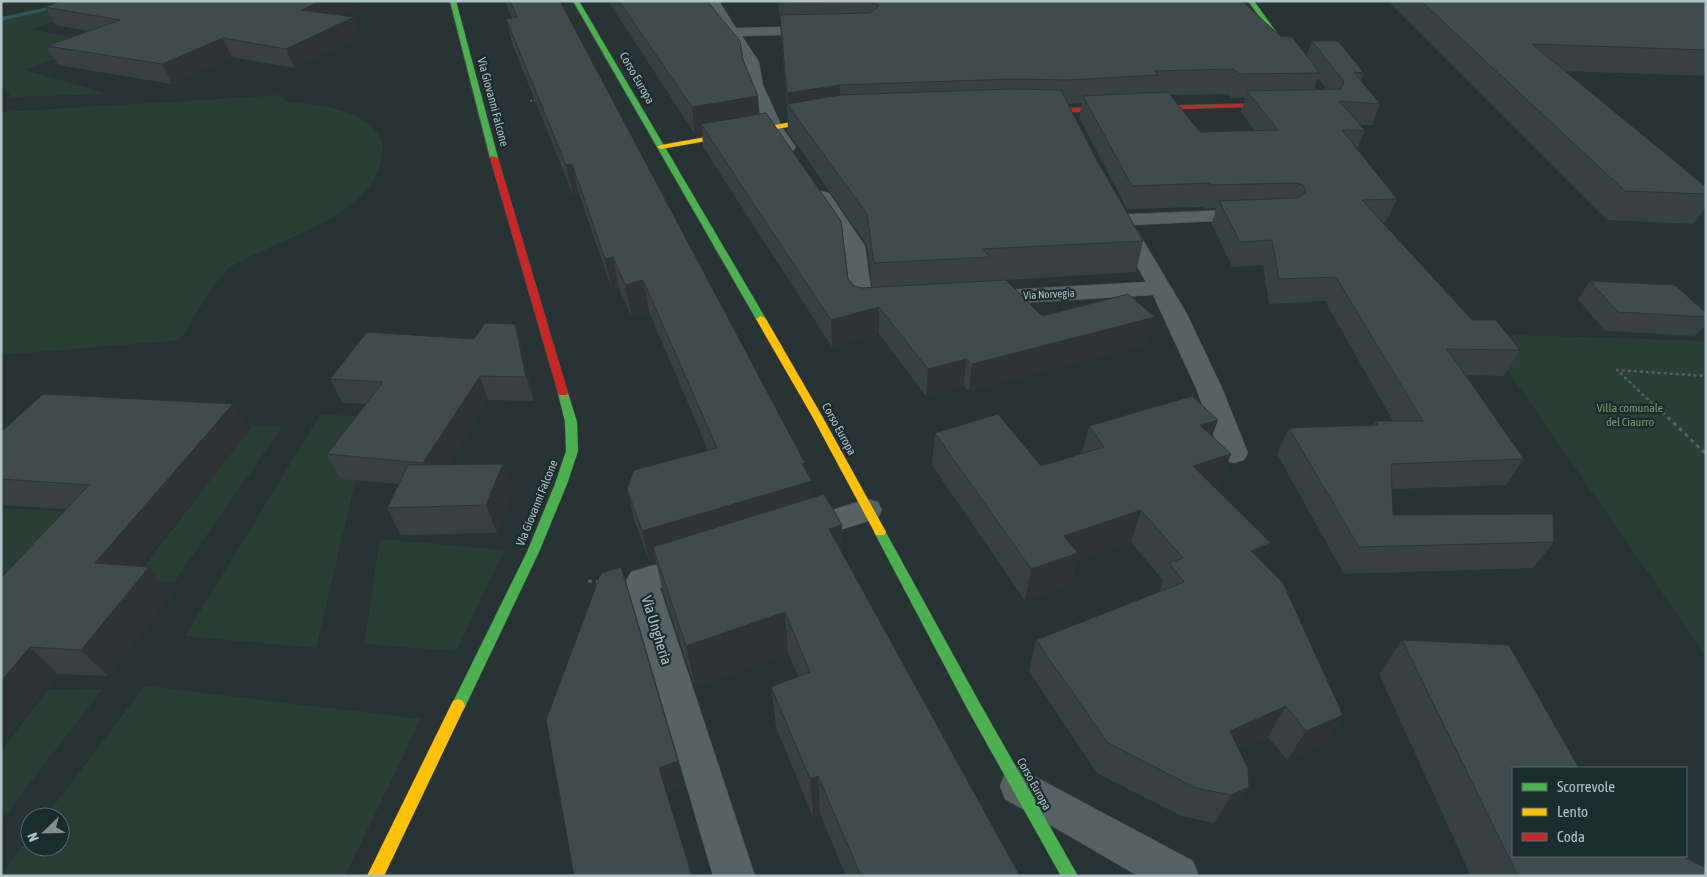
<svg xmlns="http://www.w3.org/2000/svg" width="1707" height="877" font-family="'Asap Condensed',sans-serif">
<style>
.green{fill:#293f36}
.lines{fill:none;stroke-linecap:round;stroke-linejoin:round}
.stream{fill:#325558;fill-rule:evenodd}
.street-casing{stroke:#464e4f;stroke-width:1}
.fast-casing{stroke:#464e4f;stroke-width:1}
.slow-casing{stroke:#464e4f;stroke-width:1}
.jam-casing{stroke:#464e4f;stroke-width:1}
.path-far2{stroke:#556060;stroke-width:2;stroke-dasharray:2 2;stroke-linecap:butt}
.path-far1{stroke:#556060;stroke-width:2.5;stroke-dasharray:3 3;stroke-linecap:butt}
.path{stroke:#556060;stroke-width:3;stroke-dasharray:4 4;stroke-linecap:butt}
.street{fill:#576263;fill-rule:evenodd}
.fast{fill:#4caf50;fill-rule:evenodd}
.slow{fill:#ffc107;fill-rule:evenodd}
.jam{fill:#c62828;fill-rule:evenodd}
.wall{fill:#384041;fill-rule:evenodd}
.shaded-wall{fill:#2e3435}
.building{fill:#414b4c;stroke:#2e3435}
.labels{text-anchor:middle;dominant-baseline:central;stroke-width:4.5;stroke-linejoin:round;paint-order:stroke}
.far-street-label{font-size:11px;fill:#b1c3c6;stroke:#1b2c2f}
.street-label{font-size:12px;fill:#b1c3c6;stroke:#1b2c2f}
.park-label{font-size:12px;fill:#7a9c70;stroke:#1b2c2f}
.near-street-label{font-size:15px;fill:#b1c3c6;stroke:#1b2c2f}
</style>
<rect width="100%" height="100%" fill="#283334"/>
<g class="green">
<path d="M116 1 32 29 96 43 26 70 108 94 11 97 4 87H1V19L50 8Z"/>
<path d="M283 95 285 102C313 104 366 108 380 138 384 146 383 151 381 159 373 217 271 241 229 268 220 273 188 328 180 340L1 355V112Z"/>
<path d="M1515 335 1706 341V656L1485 338Z"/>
<path d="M320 415 371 416 316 648 185 636Z"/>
<path d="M252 426 282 427 174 582 135 578Z"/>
<path d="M1 508 104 514 1 600Z"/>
<path d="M380 539 505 550 456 651 364 644Z"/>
<path d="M145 686 421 719 345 876H1L30 836V847H60V817H45Z"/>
<path d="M102 689 1 821V751L48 690Z"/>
</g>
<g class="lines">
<path class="stream" d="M59 1H67L52 9 1 21V17L48 7Z"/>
<g class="street-casing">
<g id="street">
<path d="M705 1H719L736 28 818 26 825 30 818 34 742 36 759 62 763 85 782 127 796 147 793 151H781L764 127 747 85 743 62Z"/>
<path d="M822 191 829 193 865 246 872 297 889 299 893 304 889 309 862 312 854 310 850 305 843 246 812 197 815 193Z"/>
<path d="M1251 209 1258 211 1261 215 1258 219 1134 225 1187 314 1222 388 1248 453 1244 460 1234 463 1224 460 1220 453 1196 388 1153 295 986 305 978 303 974 298 978 293 986 291 1146 282 1110 219 1113 215Z"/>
<path d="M867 499 878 502 882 510 878 518 802 542 791 539 787 531 791 523Z"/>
<path d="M694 553 705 556 710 565 705 574 660 588 755 876H713L626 581 631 572Z"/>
<path d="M1019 768 1193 861 1199 876H1138L1005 799 1000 786 1005 773Z"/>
</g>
</g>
<g class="fast-casing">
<g id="fast">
<path d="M450 1H456L498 158 497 160 490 158Z"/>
<path d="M573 1H579L766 319 764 321 761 322 756 319Z"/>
<path d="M1248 1H1254L1293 55V57H1289Z"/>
<path d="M563 390 568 393 577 422 578 451 567 484 539 552 463 711 458 713 453 711 451 706 527 552 555 484 566 451 565 422 558 393Z"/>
<path d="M880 527 884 529 978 700 1078 876H1061L968 710 874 532 876 529Z"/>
</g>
</g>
<g class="slow-casing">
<g id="slow">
<path d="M825 116H828V120L661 149 657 147 661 145Z"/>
<path d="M761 316 766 319 822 416 886 532 884 535H876L812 416 756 319Z"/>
<path d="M458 699 463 701 465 706 384 876H367L453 701Z"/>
</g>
</g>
<g class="jam-casing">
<g id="jam">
<path d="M1279 103 1281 104V106L1035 113 1032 111 1035 109Z"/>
<path d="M491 156 498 158 568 393 567 395H559L558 393 490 158Z"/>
</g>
</g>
<path class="path-far2" d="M530 101 537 100"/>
<path class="path-far1" d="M1657 408 1617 370 1706 376"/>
<g class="path">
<path d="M1656 406 1706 454"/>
<path d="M588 581 600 582"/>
</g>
<use href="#street" class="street"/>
<use href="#fast" class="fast"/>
<use href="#slow" class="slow"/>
<use href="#jam" class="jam"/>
</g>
<g class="wall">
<path d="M61 1H361L362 5 339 15 361 36 294 68 232 57 172 84 58 65 47 46 89 31 55 25 45 7Z"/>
<path d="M505 1H560L812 481V498L842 525V554L1020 876H846L820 814 813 817 776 727 771 687 798 677 788 653 695 687 662 589 656 562 650 564 635 522 627 489 708 450 649 312 631 316 619 289 612 290 579 194 573 195 512 43 506 19 512 18Z"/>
<path d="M608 1H707L743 60 760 114 848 279 854 286 862 288 872 287 867 245 788 132 787 106 778 1H1242L1280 36 1306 56 1312 41 1364 73 1361 81 1380 104 1372 125H1360L1365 130 1357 149 1397 199 1386 222H1382L1472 320 1520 350 1504 376 1466 375 1524 459 1506 485 1392 489 1393 515 1554 542 1533 568 1344 574 1277 454 1289 428 1374 425 1375 421H1393L1325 301 1269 304 1263 265 1232 267 1212 224 1216 208 1204 209 1203 207 1127 209 1079 117 1082 103 1068 104 1095 157 1143 241 1136 272 1006 280 1042 316 1155 317 1147 344 969 391 964 386 926 396 879 334 832 347 703 147 702 133 695 134ZM1318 78 1326 89H1314ZM1228 94 1231 98H1245L1241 112 1255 131 1200 132 1170 95Z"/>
<path d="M1388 1H1706V76L1564 71 1706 187V207L1694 224 1607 220Z"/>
<path d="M1590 281 1706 313V324L1696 336 1605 331 1578 299Z"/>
<path d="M515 324 522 348 534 401 488 400 448 465 503 464 513 491 497 533 401 535 387 508 399 484 341 479 327 454 366 404 342 403 330 379 474 339Z"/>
<path d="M233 404 249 432 139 566 149 567 171 594 108 676 58 674 1 745 66 509 1 505V432Z"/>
<path d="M1218 420 1212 436 1231 454 1218 486 1215 487 1271 543 1262 562 1343 715 1323 745 1287 760 1268 737 1239 750 1249 787 1231 815 1214 823 1181 816 1097 773 1029 671 1036 640 1159 592 1163 580 1131 542 1076 561 1070 585 1025 601 932 465 935 433 1041 466 1082 453 1089 426Z"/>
<path d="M1402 640 1513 768 1706 876H1471L1379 674Z"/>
</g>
<g class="shaded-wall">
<path d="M322 1H361L362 5 309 28 301 10Z"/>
<path d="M354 17 361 36 294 68 286 49Z"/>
<path d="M223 38 232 57 172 84 162 64Z"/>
<path d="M840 85V109L788 105 787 93Z"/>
<path d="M758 96 760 123 701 124 702 133 695 134 692 107Z"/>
<path d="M572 164 579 194 573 195 566 165Z"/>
<path d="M613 257 619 289 612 290 605 259Z"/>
<path d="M643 280 649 312 631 316 625 285Z"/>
<path d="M879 307V334L832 347 831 320Z"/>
<path d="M1155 317 1147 344 969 391 972 364Z"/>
<path d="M515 324 522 348 534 401 526 377Z"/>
<path d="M966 359 964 386 926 396 928 369Z"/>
<path d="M480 376 488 400 434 487 423 463Z"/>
<path d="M233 404 249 432 119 591 95 563Z"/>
<path d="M1218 420 1206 451 1200 425Z"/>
<path d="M1231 454 1218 486 1182 498 1193 466Z"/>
<path d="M805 463 806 482 812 481 813 514 653 547 656 562 650 564 642 531Z"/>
<path d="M503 464 513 491 497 533 486 505Z"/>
<path d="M1141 510 1131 542 1076 561 1070 585 1025 601 1031 569 1064 536Z"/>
<path d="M842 525V567L829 529Z"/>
<path d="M1271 543 1256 575 1251 551Z"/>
<path d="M149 567 171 594 108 676 81 650Z"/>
<path d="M785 612 788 653 695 687 686 646Z"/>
<path d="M30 647 58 674 1 745V681Z"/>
<path d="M1286 706 1268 737 1214 761 1230 731Z"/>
<path d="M1343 715 1323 745 1287 760 1306 731Z"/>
<path d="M678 761 685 786 667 793 659 768Z"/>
<path d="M818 776 820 814 813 817 810 779Z"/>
<path d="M1249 787 1231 815 1214 823 1231 795Z"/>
</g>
<g class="building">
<path d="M61 1H322L301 10 354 17 286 49 223 38 162 64 47 46 120 20 45 7Z"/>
<path d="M510 1H560L805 463 802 464 812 481 642 531 627 489 634 470 717 448 643 280 625 285 613 257 605 259 572 164 566 165 506 19 517 17Z"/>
<path d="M619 1H707L740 41 743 60 758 96 692 107Z"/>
<path d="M779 1H868L779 3Z"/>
<path d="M870 1H1242L1280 36 1292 37 1320 73 1238 74 1234 69 1155 71 1158 75 1069 80 1012 79 840 85 787 93 780 15 870 13 879 6Z"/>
<path d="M1421 1H1706V50L1532 44 1706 187V194L1625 191Z"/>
<path d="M1312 41H1338L1364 73 1354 72 1380 104 1339 101 1365 130H1342L1397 199 1362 200 1472 320H1496L1520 350 1447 349 1524 459 1391 464 1393 515 1553 514 1554 542 1359 547 1289 428 1378 425 1375 421H1423L1336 277 1279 279 1272 240 1240 242 1219 201 1295 198 1302 196 1306 192 1303 185 1294 183 1211 185 1210 183 1132 186 1083 96 1168 92 1200 132 1278 130 1247 91 1341 89 1344 82Z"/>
<path d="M1012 89 1061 90 1095 157 1143 241 983 249 990 257 874 263 867 214 787 104 840 95Z"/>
<path d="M766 113 841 221 848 279 854 286 862 288 1006 280 1042 316 1128 294 1155 317 972 364 966 359 928 369 879 307 831 320 701 124Z"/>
<path d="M1590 281 1675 285 1706 313V317L1618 312Z"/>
<path d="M485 323 515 324 526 377 480 376 423 463 327 454 383 382 330 379 367 332 474 339Z"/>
<path d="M43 394 233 404 95 563 149 567 81 650 30 647 1 681V578L89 485 1 479V432Z"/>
<path d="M1192 396 1218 420 1200 425 1231 454 1193 466 1271 543 1251 551 1283 583 1343 715 1306 731 1286 706 1230 731 1248 768 1249 787 1231 795 1196 788 1108 743 1036 640 1184 582 1169 563 1183 558 1141 510 1064 536 1078 553 1031 569 935 433 998 414 1041 466 1104 447 1089 426Z"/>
<path d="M503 464 486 505 387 508 408 465Z"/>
<path d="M824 494 842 525 829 529 1020 876H861L818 776 810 779 771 687 810 672 785 612 686 646 653 547Z"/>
<path d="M621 567 678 761 659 768 692 876H574L546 720 601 573Z"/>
<path d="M1402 640 1509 645 1579 768H1513V856H1682L1706 868V876H1518Z"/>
</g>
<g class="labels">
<g class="far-street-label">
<text transform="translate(1049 294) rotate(-3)">Via Norvegia</text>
</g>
<g class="street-label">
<text transform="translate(637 78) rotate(60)">Corso Europa</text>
<text transform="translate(493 102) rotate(75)">Via Giovanni Falcone</text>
<text transform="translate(839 429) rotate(61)">Corso Europa</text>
<text transform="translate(537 503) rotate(-68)">Via Giovanni Falcone</text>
<text transform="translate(1034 784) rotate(61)">Corso Europa</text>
</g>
<g class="park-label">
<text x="1630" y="408">Villa comunale<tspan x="1630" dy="14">del Ciaurro</tspan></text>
</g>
<g class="near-street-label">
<text transform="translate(657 630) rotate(73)">Via Ungheria</text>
</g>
</g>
<rect width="1707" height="877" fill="none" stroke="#b1c3c6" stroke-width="5"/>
<rect x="1512" y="767" width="175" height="90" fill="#1b2c2f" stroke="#57686b"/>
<rect x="1522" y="783" width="25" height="8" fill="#4caf50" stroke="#57686b"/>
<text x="1557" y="792" font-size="15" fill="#b1c3c6">Scorrevole</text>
<rect x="1522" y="808" width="25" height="8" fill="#ffc107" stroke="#57686b"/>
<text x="1557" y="817" font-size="15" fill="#b1c3c6">Lento</text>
<rect x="1522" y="833" width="25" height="8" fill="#c62828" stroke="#57686b"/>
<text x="1557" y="842" font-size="15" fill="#b1c3c6">Coda</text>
<g transform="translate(45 832) rotate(247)"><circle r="24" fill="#1b2c2f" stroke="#57686b"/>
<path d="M0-4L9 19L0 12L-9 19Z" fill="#819193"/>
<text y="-8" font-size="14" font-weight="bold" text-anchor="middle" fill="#b1c3c6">N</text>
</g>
</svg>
